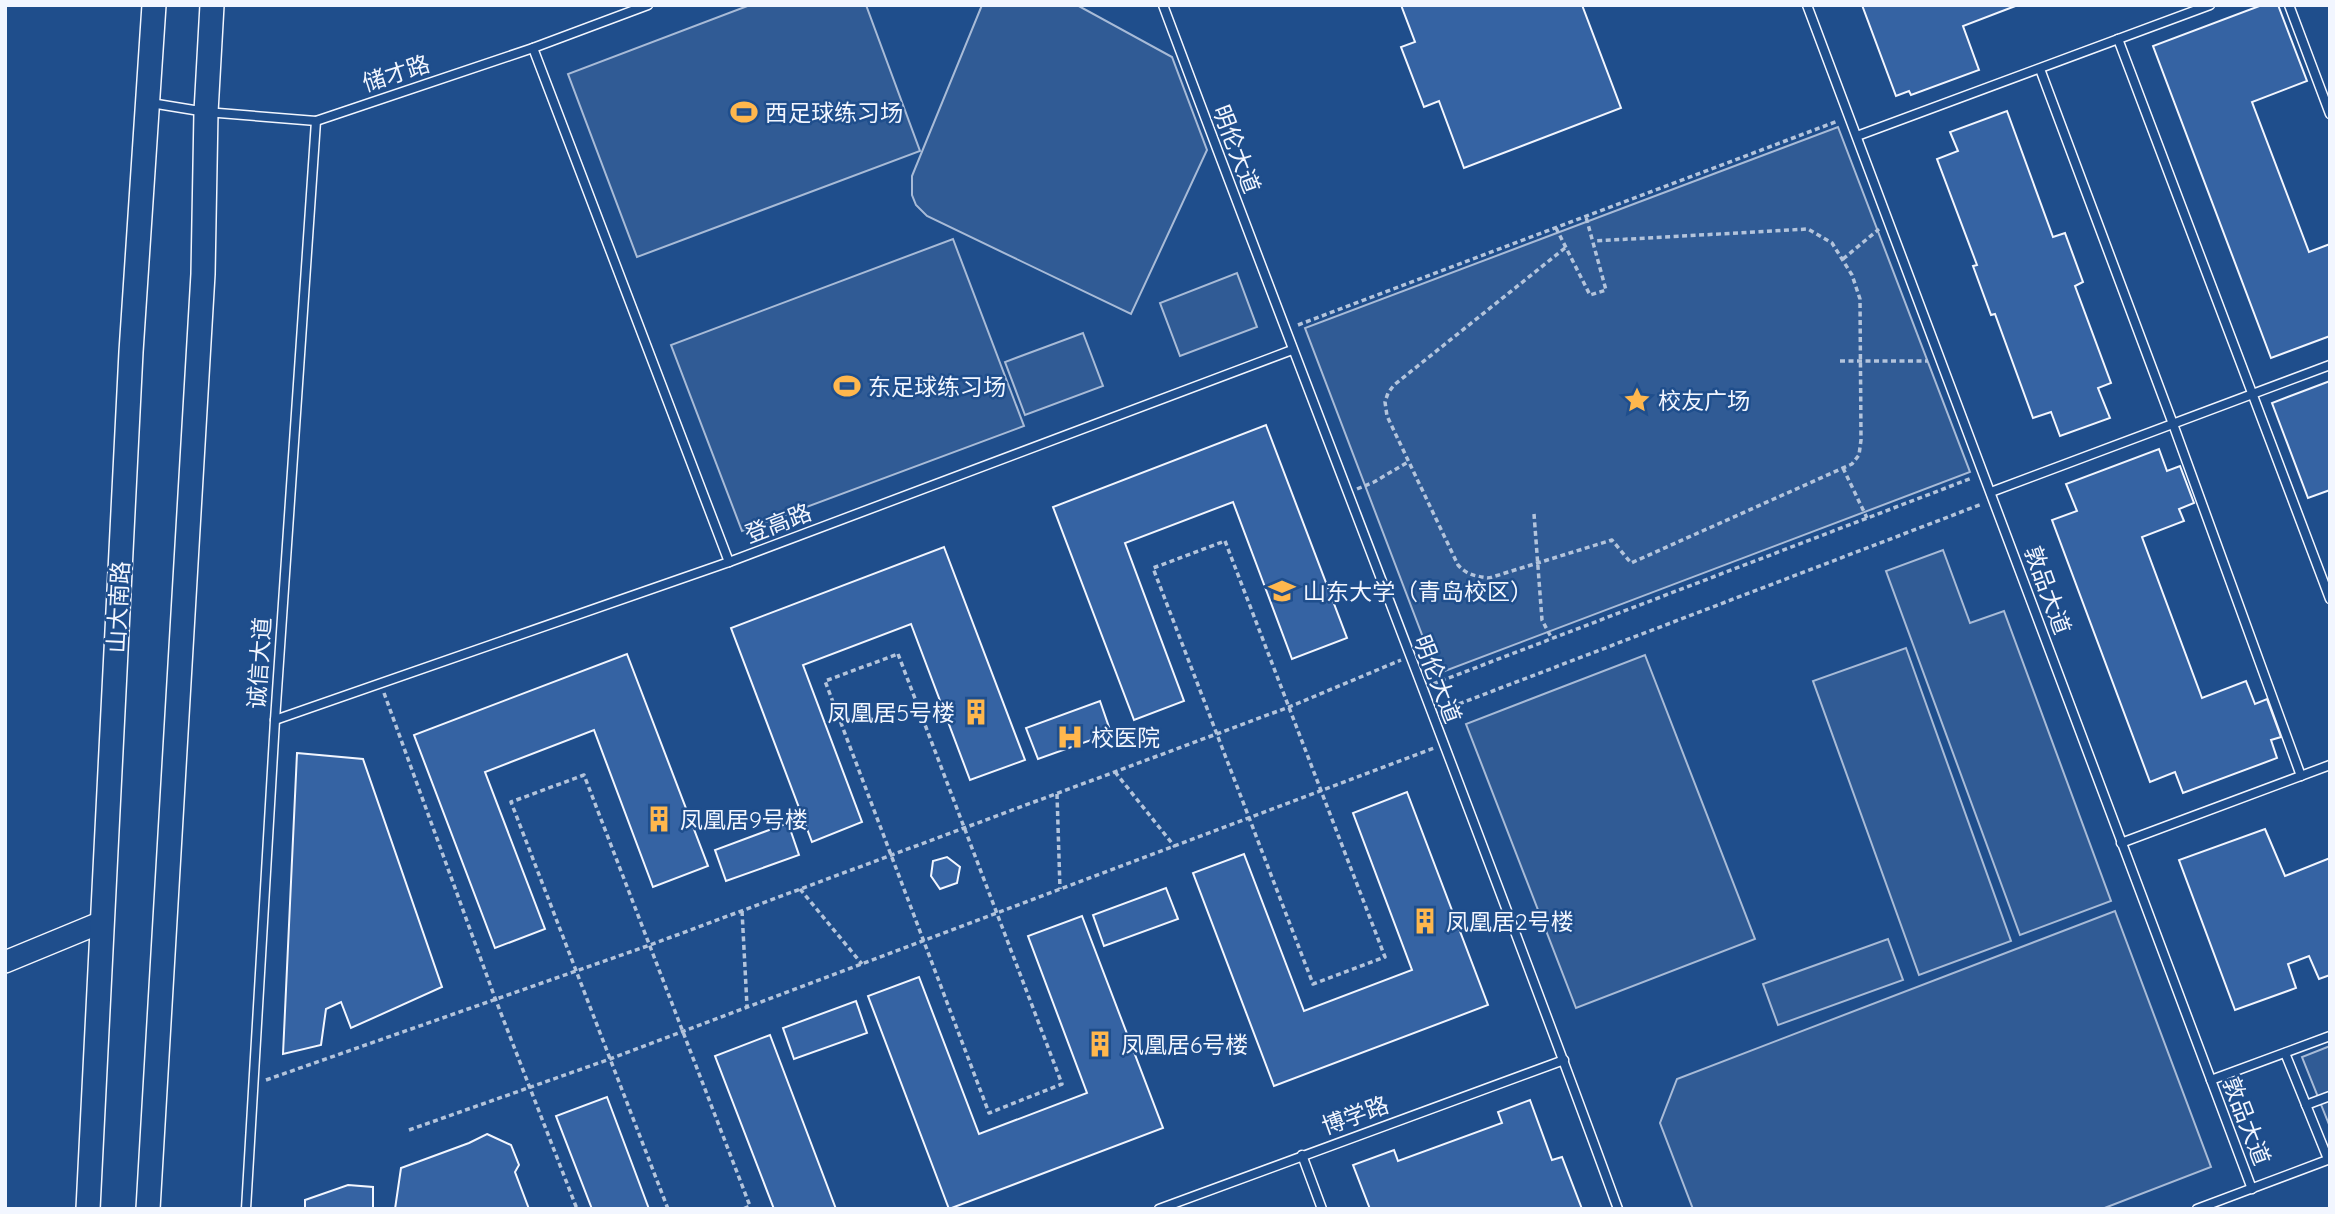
<svg xmlns="http://www.w3.org/2000/svg" width="2335" height="1214" font-family="Quicksand,'Noto Sans SC',sans-serif">
<style>
.built{fill:#305b95;stroke:#a8bbd7;stroke-width:2}
.building{fill:#3563a3;stroke:#f2f6ff;stroke-width:2}
.lines{fill:none;stroke-linecap:round;stroke-linejoin:round}
.service-casing{stroke:#f2f6ff;stroke-width:11}
.tertiary-casing{stroke:#f2f6ff;stroke-width:24}
.secondary-casing{stroke:#f2f6ff;stroke-width:26}
.path{stroke:#b3c4dc;stroke-width:3.5;stroke-dasharray:5 3.5;stroke-linecap:butt}
.service{stroke:#1f4e8c;stroke-width:8}
.tertiary{stroke:#1f4e8c;stroke-width:21}
.secondary{stroke:#1f4e8c;stroke-width:23}
.labels{text-anchor:middle;dominant-baseline:central;stroke-width:5;stroke-linejoin:round;paint-order:stroke}
.street-label{font-size:23px;fill:#f2f6ff;stroke:#1f4e8c}
.poi-label{font-size:23px;fill:#f2f6ff;stroke:#1f4e8c;text-anchor:start}
</style>
<rect width="100%" height="100%" fill="#1f4e8c"/>
<g class="built">
<path d="M750 5H866L920 151 637 257 568 74Z"/>
<path d="M982 5H1077L1172 57 1207 150 1131 314 927 216 916 205 912 195V176Z"/>
<path d="M1838 127 1970 472 1437 674 1305 328Z"/>
<path d="M953 239 1024 426 742 531 671 345Z"/>
<path d="M1237 273 1257 327 1180 356 1160 303Z"/>
<path d="M1083 333 1103 386 1025 415 1005 362Z"/>
<path d="M1943 550 1970 623 2004 611 2111 901 2020 935 1886 571Z"/>
<path d="M1906 648 2011 941 1919 975 1813 681Z"/>
<path d="M1645 655 1755 939 1576 1008 1466 724Z"/>
<path d="M2115 911 2211 1167 2102 1209H1693L1660 1123 1677 1079Z"/>
<path d="M1888 939 1903 980 1778 1025 1763 984Z"/>
<path d="M2330 1046V1127L2302 1057Z"/>
</g>
<g class="building">
<path d="M1401 5H1582L1621 108 1464 168 1439 101 1424 107 1401 47 1415 42Z"/>
<path d="M1862 5H2018L1963 26 1979 70 1911 95 1909 91 1896 96Z"/>
<path d="M2262 5H2278L2307 81 2252 102 2309 252 2330 244V336L2271 358 2153 46Z"/>
<path d="M2007 111 2053 237 2065 233 2083 282 2075 286 2111 383 2098 388 2110 418 2060 436 2051 412 2033 418 1995 314 1991 315 1973 266 1977 265 1937 159 1958 151 1950 132Z"/>
<path d="M2330 381V490L2308 498 2272 403Z"/>
<path d="M1266 425 1347 638 1292 659 1233 502 1125 543 1184 701 1134 720 1053 507Z"/>
<path d="M2159 449 2167 471 2180 466 2194 503 2179 509 2184 521 2142 537 2202 698 2246 681 2255 704 2267 699 2281 737 2271 740 2277 758 2183 793 2175 772 2150 782 2052 520 2077 511 2066 484Z"/>
<path d="M944 547 1025 760 970 780 911 624 803 665 862 822 812 842 731 628Z"/>
<path d="M627 654 708 866 653 887 594 730 485 772 545 929 495 948 414 735Z"/>
<path d="M1100 701 1111 733 1038 759 1026 728Z"/>
<path d="M297 753 363 759 442 987 351 1028 341 1002 326 1009 321 1045 283 1054Z"/>
<path d="M1407 792 1488 1005 1274 1086 1193 873 1244 854 1304 1011 1412 970 1353 813Z"/>
<path d="M788 823 799 855 726 881 715 850Z"/>
<path d="M2265 829 2285 876 2330 858V975L2319 979 2309 956 2288 964 2296 988 2235 1010 2179 860Z"/>
<path d="M947 857 960 867 957 883 940 889 931 876 933 861Z"/>
<path d="M1166 888 1178 919 1104 946 1093 915Z"/>
<path d="M1082 916 1163 1128 949 1209 868 996 919 977 979 1134 1087 1093 1028 936Z"/>
<path d="M856 1001 867 1033 794 1059 783 1028Z"/>
<path d="M770 1035 836 1209H774L715 1056Z"/>
<path d="M607 1097 649 1209H592L556 1116Z"/>
<path d="M1530 1100 1552 1160 1562 1157 1582 1209H1370L1353 1165 1394 1150 1398 1161 1502 1123 1498 1112Z"/>
<path d="M487 1134 511 1145 519 1165 515 1172 529 1209H395L401 1168 469 1143Z"/>
<path d="M348 1185 373 1187V1209H305V1200Z"/>
</g>
<g class="lines">
<g class="service-casing">
<g id="service">
<path d="M1163 5C1313 407 1471 806 1618 1209"/>
<path d="M1807 5 2252 1189"/>
<path d="M2289 5 2330 114"/>
<path d="M2118 39 2330 599"/>
<path d="M533 48 729 562"/>
<path d="M2040 69 2173 424 2301 776"/>
<path d="M151 103 206 112 316 121 533 48 648 5"/>
<path d="M1857 136 2210 5"/>
<path d="M1991 492 2330 365"/>
<path d="M275 720 729 562 1292 350"/>
<path d="M2121 843 2330 765"/>
<path d="M2285 1053 2328 1159"/>
<path d="M2211 1080 2330 1036"/>
<path d="M2306 1105 2330 1096"/>
<path d="M1302 1155 1322 1209"/>
<path d="M246 1209 275 720 316 121"/>
<path d="M1159 1209 1564 1060"/>
<path d="M2197 1209 2330 1159"/>
</g>
</g>
<g class="tertiary-casing">
<path id="tertiary" d="M5 962 102 922"/>
</g>
<g class="secondary-casing">
<g id="secondary">
<path d="M88 1209 131 352 154 5"/>
<path d="M148 1209 203 274 206 112 212 5"/>
</g>
</g>
<g class="path">
<path d="M1556 228 1590 295 1606 290 1586 217"/>
<path d="M1565 248 1394 385 1388 393 1385 402 1387 416 1458 565C1467 575 1475 576 1489 578L1612 540 1631 563 1852 464 1859 455 1861 440 1860 299 1852 275 1832 243 1808 229 1594 241"/>
<path d="M1843 259 1879 229"/>
<path d="M1298 325 1838 121"/>
<path d="M1840 361H1928"/>
<path d="M1843 468 1867 518"/>
<path d="M1357 489 1374 482 1408 462"/>
<path d="M1534 514 1542 620 1552 639"/>
<path d="M1225 541 1385 957 1313 984 1153 568Z"/>
<path d="M898 654 1062 1084 989 1113 825 681Z"/>
<path d="M1433 684 1972 478"/>
<path d="M384 693 495 998 577 1209"/>
<path d="M1443 710 1982 504"/>
<path d="M1115 772 1175 847"/>
<path d="M1057 794 1060 889"/>
<path d="M800 889 862 964"/>
<path d="M742 911 747 1006"/>
<path d="M266 1080 650 945 1289 707 1401 660"/>
<path d="M409 1130 610 1059 1434 748"/>
<path d="M668 1209 511 802 584 775 750 1206 743 1209"/>
</g>
<use href="#service" class="service"/>
<use href="#tertiary" class="tertiary"/>
<use href="#secondary" class="secondary"/>
</g>
<defs>
<g id="stadium-bare" transform="scale(2.1)"><path d="M0-5a6.5 5 0 1 0 0 10a6.5 5 0 1 0 0-10ZM-3.5-1.8h7v3.6h-7Z" fill="#ffb74d" stroke="#1f4e8c" stroke-width="2.5" paint-order="stroke"/></g>
<g id="sight-bare" transform="scale(2.1)"><path d="M0-6L1.8-2.2L6-1.7L2.9 1.2L3.7 5.4L0 3.3L-3.7 5.4L-2.9 1.2L-6-1.7L-1.8-2.2Z" fill="#ffb74d" stroke="#1f4e8c" stroke-width="2.5" paint-order="stroke"/></g>
<g id="university-bare" transform="scale(2.1)"><path d="M0-5L7-2L0 1L-7-2ZM-4 1L0 2.5L4 1V4Q0 6-4 4Z" fill="#ffb74d" stroke="#1f4e8c" stroke-width="2.5" paint-order="stroke"/></g>
<g id="building-bare" transform="scale(2.1)"><path d="M-4-6H4V6H1V3H-1V6H-4ZM-2.5-4.3h1.7v1.8h-1.7ZM.8-4.3h1.7v1.8H.8ZM-2.5-1h1.7V.8h-1.7ZM.8-1h1.7V.8H.8Z" fill="#ffb74d" stroke="#1f4e8c" stroke-width="2.5" paint-order="stroke"/></g>
<g id="hospital-bare" transform="scale(2.1)"><path d="M-5-5h3v3.5h4V-5h3V5h-3V1.5h-4V5h-3Z" fill="#ffb74d" stroke="#1f4e8c" stroke-width="2.5" paint-order="stroke"/></g>
</defs>
<g fill-rule="evenodd">
<use href="#stadium-bare" x="744" y="112"/>
<use href="#stadium-bare" x="847" y="386"/>
<use href="#sight-bare" x="1637" y="400"/>
<use href="#university-bare" x="1282" y="591"/>
<use href="#building-bare" x="976" y="712"/>
<use href="#hospital-bare" x="1070" y="737"/>
<use href="#building-bare" x="659" y="819"/>
<use href="#building-bare" x="1425" y="921"/>
<use href="#building-bare" x="1100" y="1044"/>
</g>
<g class="labels">
<g class="street-label">
<text transform="translate(396 73) rotate(-18)">储才路</text>
<text transform="translate(1237 149) rotate(69)">明伦大道</text>
<text transform="translate(778 523) rotate(-21)">登高路</text>
<text transform="translate(2048 590) rotate(70)">敦品大道</text>
<text transform="translate(118 607) rotate(-87)">山大南路</text>
<text transform="translate(259 663) rotate(-86)">诚信大道</text>
<text transform="translate(1438 679) rotate(69)">明伦大道</text>
<text transform="translate(1355 1115) rotate(-20)">博学路</text>
<text transform="translate(2247 1121) rotate(69)">敦品大道</text>
</g>
<g class="poi-label">
<text x="765" y="112">西足球练习场</text>
<text x="868" y="386">东足球练习场</text>
<text x="1658" y="400">校友广场</text>
<text x="1303" y="591">山东大学（青岛校区）</text>
<text x="955" y="712" text-anchor="end">凤凰居5号楼</text>
<text x="1091" y="737">校医院</text>
<text x="680" y="819">凤凰居9号楼</text>
<text x="1446" y="921">凤凰居2号楼</text>
<text x="1121" y="1044">凤凰居6号楼</text>
</g>
</g>
<rect width="2335" height="1214" fill="none" stroke="#f2f6ff" stroke-width="14"/>
</svg>
